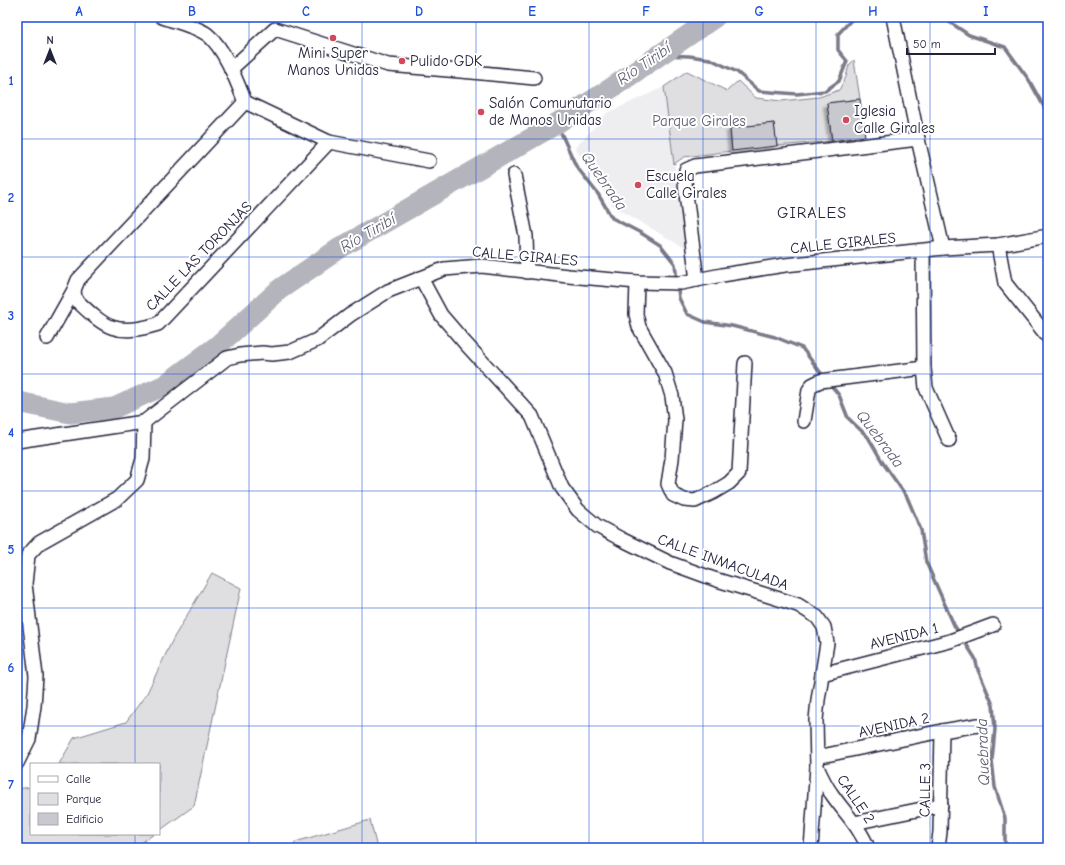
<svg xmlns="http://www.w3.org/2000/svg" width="1065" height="865" font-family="'Comic Neue',sans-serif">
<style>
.built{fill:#eeeef1}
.green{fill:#dfdfe2;stroke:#80808e}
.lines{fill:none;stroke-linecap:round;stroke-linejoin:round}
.stream{stroke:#7a7a88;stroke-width:3.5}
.river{stroke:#b4b4bc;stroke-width:21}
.building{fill:#c8c8cf;stroke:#22223b;filter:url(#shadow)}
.minor-casing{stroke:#22223b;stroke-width:16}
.minor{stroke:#fff;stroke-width:13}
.grid{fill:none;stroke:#1d4ed8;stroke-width:1;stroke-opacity:0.55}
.poi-dot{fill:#d1495b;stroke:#fff;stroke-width:1.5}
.labels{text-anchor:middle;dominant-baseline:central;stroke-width:4;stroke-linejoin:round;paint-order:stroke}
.poi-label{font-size:15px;fill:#22223b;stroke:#fff;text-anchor:start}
.park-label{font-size:15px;fill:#5b5b6d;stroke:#fff}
.street-label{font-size:15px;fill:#22223b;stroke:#fff}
.water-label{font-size:16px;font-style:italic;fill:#5c5c6f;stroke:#fff}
.neighbourhood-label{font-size:16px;letter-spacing:1px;fill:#22223b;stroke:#fff}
.neatline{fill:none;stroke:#1d4ed8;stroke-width:1.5}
.grid-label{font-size:13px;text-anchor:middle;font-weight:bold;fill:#1d4ed8}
</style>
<defs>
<filter id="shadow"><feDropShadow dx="-3.5" dy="3.5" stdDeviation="1" flood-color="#0004"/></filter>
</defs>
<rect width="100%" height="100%" fill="#fff"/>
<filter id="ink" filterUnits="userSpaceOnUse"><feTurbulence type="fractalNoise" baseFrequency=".025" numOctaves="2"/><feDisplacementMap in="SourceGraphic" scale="8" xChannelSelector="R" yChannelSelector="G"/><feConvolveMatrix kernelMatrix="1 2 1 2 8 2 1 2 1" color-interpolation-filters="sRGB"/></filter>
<g filter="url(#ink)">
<path class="built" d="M664 87 686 249 613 206 575 148 607 113Z"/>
<g class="green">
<path d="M854 60 860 99 827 103 832 141 777 146 774 123 730 128 732 151 684 157 674 164 664 87 687 71 727 91 738 81 756 98 781 101 819 97 839 90 846 77 849 65Z"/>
<path d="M212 573 241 588 194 806 159 831V764H59L74 738 126 722 147 693 173 639Z"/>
<path d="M31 787V834H154L134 848H17V789Z"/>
<path d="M370 820 377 848H294L295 842Z"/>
</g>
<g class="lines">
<g class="stream">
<path d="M942 17 969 35 1005 47 1029 80 1048 114"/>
<path d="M659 55 689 56 710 59 737 72 759 91 797 94 825 91 839 81 847 61 838 50V34L854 17"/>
<path d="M557 124 576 166 598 194 612 218 641 233 660 245 675 264 679 298 687 314 705 322 732 326 775 337 802 348 824 377"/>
<path d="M829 383 839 395 848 418 868 437 883 463 907 497 921 530 926 562 954 625 975 658 978 670 993 705 995 729 992 760 995 787 1005 818V848"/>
</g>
<path class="river" d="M17 401 23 403 70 413 114 408 165 385 216 347 280 289 340 248 551 127 613 87 715 17"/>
</g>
<g class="building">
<path d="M860 99 865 136 832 141 827 103Z"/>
<path d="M774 123 777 146 732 151 730 128Z"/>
</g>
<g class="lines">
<g class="minor-casing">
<g id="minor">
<path d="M162 17C174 21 198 27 208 35 225 49 237 82 245 102L329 142 429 161"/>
<path d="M893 17 918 139 943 248"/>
<path d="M231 69 275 29 388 65 472 72 534 78"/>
<path d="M245 102 78 280 74 290 75 299C106 328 115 337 158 324L329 142"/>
<path d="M514 175 526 236 527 272"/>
<path d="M998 245 1005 283 1048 337"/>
<path d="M923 251 924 368 926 388 949 440"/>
<path d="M421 278 441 315 465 343 532 416 562 488 578 510 597 526 621 539 670 563 714 579 760 593 798 605 817 617 824 627 827 643 818 700 816 720 817 767 811 848"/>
<path d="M697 280 686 194 685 181 686 170 695 166 918 139"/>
<path d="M637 282 636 314 639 327 665 373 672 396 675 420 672 459 668 484 673 495 684 500 695 501 714 492 729 483 739 473 745 363"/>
<path d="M47 338 74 290"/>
<path d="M804 421 809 390 812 385 820 381 924 368"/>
<path d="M17 441 144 422 227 358 240 355 262 353 272 354 290 352 317 340 350 315 388 291 444 269 482 266 568 276 637 282 681 283 722 275 785 265 943 248 998 245 1048 236"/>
<path d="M822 674 950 641 993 625"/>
<path d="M817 757 942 731 978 725"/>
<path d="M17 763 29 739 34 706 36 676 25 584 28 555 39 543 117 499 137 480 143 459 144 422"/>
<path d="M817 767C821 776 825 785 831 793 843 811 860 827 868 848"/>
<path d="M854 823 941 805"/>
<path d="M938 848 940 832 942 731"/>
</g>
</g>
<use href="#minor" class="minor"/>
</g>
</g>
<path class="grid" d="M135 17V764M249 17V848M362 17V848M476 17V848M589 17V848M703 17V848M816 17V848M930 17V848M17 139H1048M17 257H1048M17 374H1048M17 491H1048M17 608H1048M17 726H1048M135 834V848"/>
<g class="poi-dot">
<circle cx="333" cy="38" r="4"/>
<circle cx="402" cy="61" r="4"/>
<circle cx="481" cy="112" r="4"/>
<circle cx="846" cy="120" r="4"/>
<circle cx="638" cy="185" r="4"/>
</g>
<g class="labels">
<g class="poi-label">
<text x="333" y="53" text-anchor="middle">Mini Super<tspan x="333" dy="17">Manos Unidas</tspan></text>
<text x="410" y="61">Pulido GDK</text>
<text x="489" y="103">Salón Comunutario<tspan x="489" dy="17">de Manos Unidas</tspan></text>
<text x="854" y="111">Iglesia<tspan x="854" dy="17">Calle Girales</tspan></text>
<text x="646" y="176">Escuela<tspan x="646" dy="17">Calle Girales</tspan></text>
</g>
<g class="park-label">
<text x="699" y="121">Parque Girales</text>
</g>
<g class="street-label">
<text transform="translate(843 243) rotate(-6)">CALLE GIRALES</text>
<text transform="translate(199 256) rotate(-46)">CALLE LAS TORONJAS</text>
<text transform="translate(525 256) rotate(5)">CALLE GIRALES</text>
<text transform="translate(723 562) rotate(20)">CALLE INMACULADA</text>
<text transform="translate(904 636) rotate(-14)">AVENIDA 1</text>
<text transform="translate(894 725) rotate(-12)">AVENIDA 2</text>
<text transform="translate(925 790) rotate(-89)">CALLE 3</text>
<text transform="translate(856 799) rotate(56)">CALLE 2</text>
</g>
<g class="water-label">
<text transform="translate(644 64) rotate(-34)">Río Tiribí</text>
<text transform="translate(604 181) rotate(55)">Quebrada</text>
<text transform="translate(368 233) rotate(-30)">Río Tiribí</text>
<text transform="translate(880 439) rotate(53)">Quebrada</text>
<text transform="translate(983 752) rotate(-92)">Quebrada</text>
</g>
<g class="neighbourhood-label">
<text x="812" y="213">GIRALES</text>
</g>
</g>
<rect width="1065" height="865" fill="none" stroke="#fff" stroke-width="44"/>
<rect x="30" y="763" width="130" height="72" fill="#ffffff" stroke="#a7a7b1"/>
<rect x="38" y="776" width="20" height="6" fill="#ffffff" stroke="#a7a7b1"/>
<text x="66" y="783" font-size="12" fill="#22223b">Calle</text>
<rect x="38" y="793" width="20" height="12" fill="#dfdfe2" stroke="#a7a7b1"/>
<text x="66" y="803" font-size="12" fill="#22223b">Parque</text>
<rect x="38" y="813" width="20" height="12" fill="#c8c8cf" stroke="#a7a7b1"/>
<text x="66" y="823" font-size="12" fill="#22223b">Edificio</text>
<g transform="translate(50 50)" stroke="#ffffff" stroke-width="3" paint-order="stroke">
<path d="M0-3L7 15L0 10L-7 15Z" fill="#22223b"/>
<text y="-6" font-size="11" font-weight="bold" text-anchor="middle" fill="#22223b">N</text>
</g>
<path d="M907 48v6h88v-6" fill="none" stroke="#22223b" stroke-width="2"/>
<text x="913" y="48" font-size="12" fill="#22223b" stroke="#ffffff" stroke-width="3" paint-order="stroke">50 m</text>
<rect x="22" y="22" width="1021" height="821" class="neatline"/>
<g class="grid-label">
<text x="79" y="16">A</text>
<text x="192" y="16">B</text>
<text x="306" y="16">C</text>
<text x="419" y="16">D</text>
<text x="532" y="16">E</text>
<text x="646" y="16">F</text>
<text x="759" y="16">G</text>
<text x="873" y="16">H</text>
<text x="986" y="16">I</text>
<text x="11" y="85">1</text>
<text x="11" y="202">2</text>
<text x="11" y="320">3</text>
<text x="11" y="437">4</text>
<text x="11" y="554">5</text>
<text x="11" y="672">6</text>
<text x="11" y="789">7</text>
</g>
</svg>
